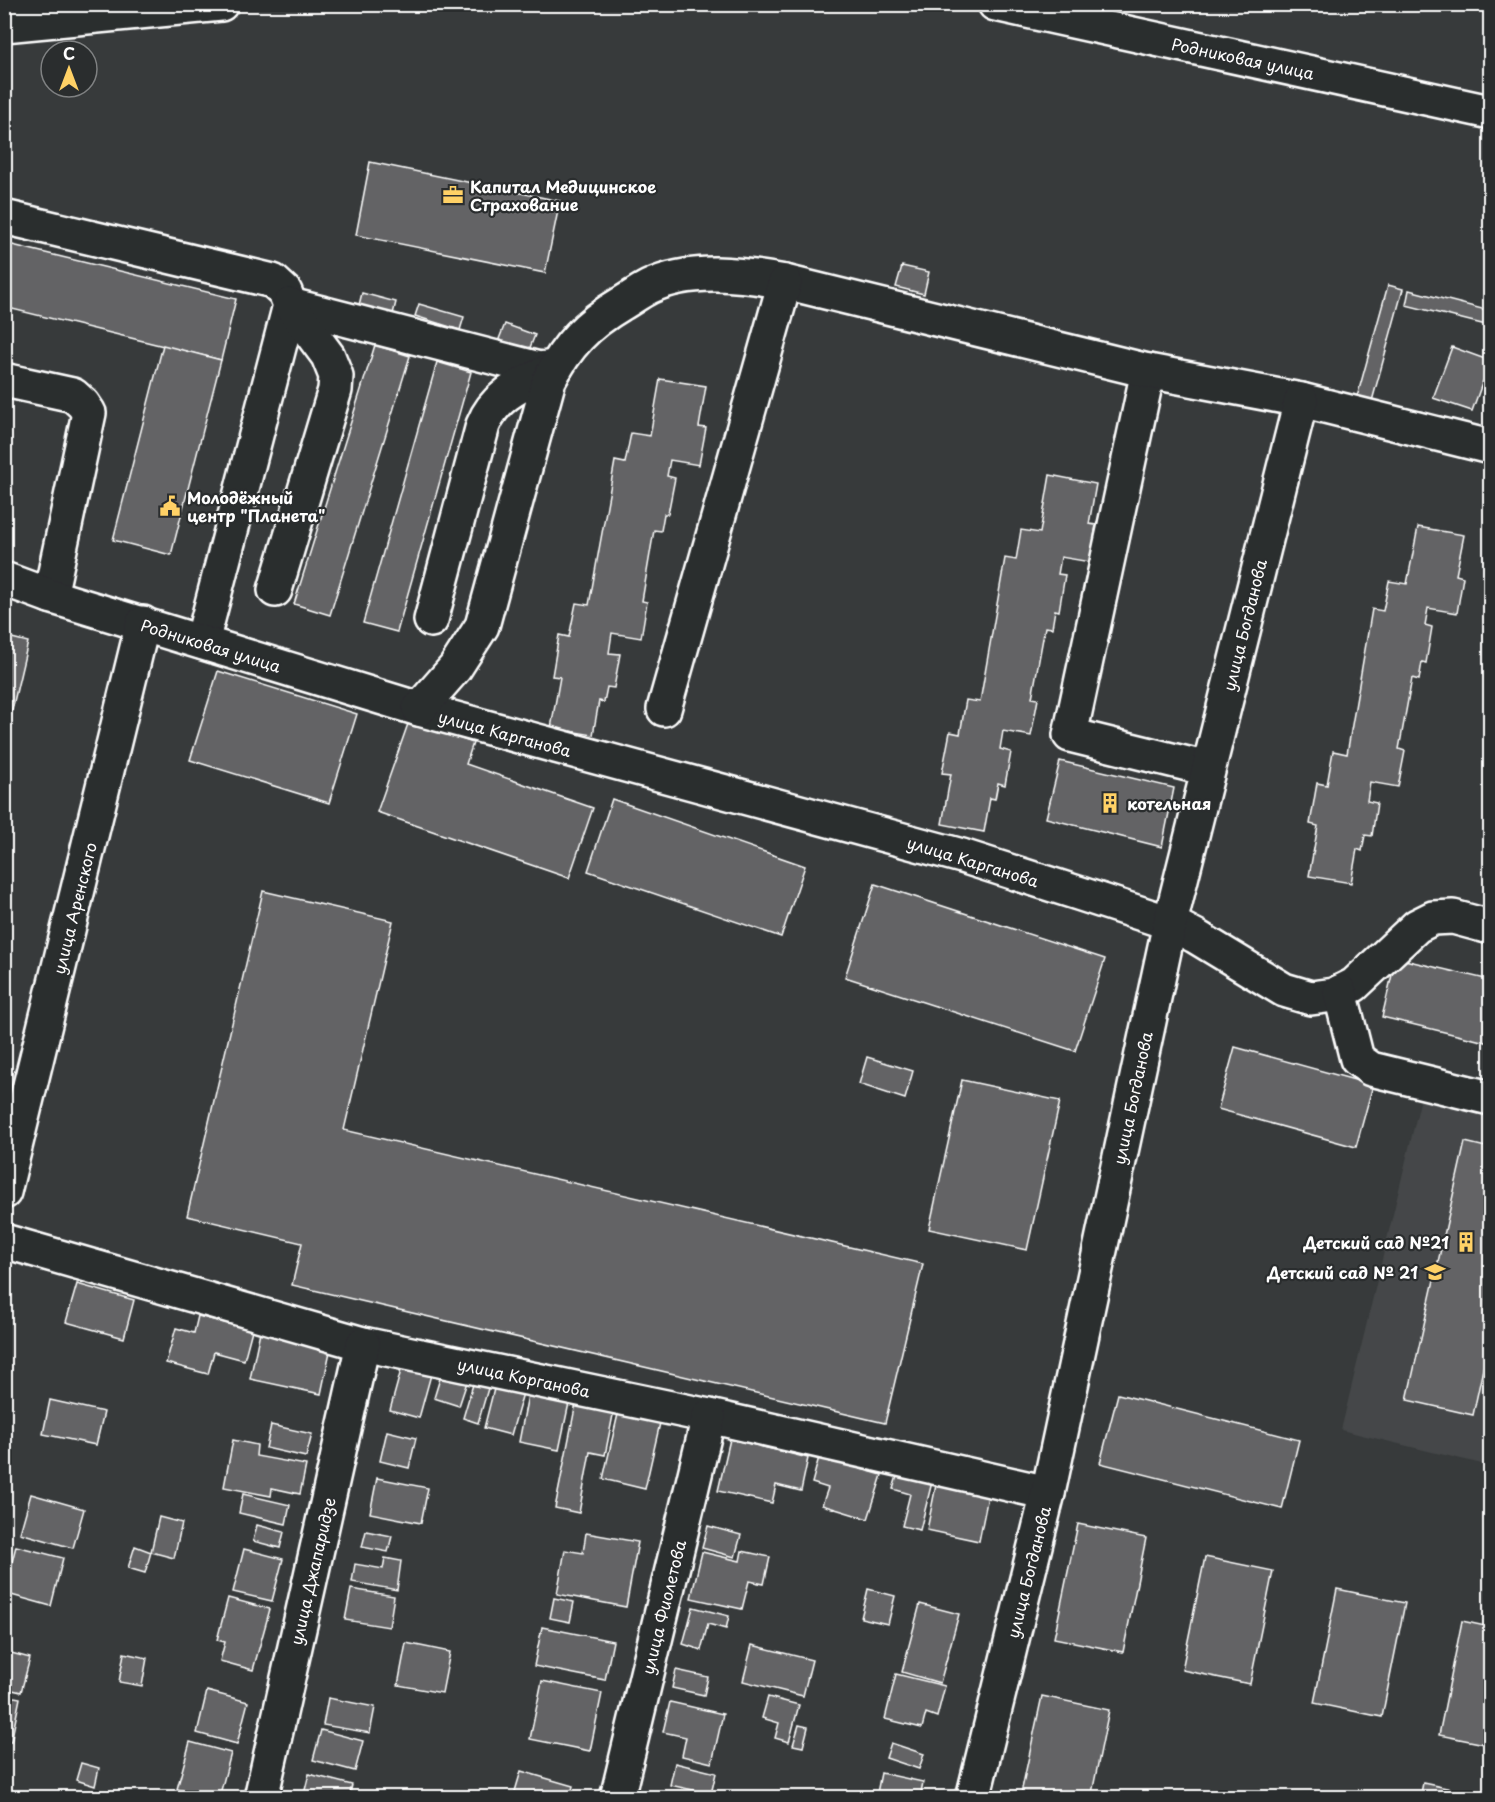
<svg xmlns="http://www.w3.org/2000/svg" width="1495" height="1802" font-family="'Playpen Sans',sans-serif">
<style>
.built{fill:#444748}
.building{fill:#636465;stroke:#fff;stroke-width:1.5}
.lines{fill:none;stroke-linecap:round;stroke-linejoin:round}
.minor-casing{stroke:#fff;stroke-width:38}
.major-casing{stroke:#fff;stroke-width:38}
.minor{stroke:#2a2d2e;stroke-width:33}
.major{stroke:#2a2d2e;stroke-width:33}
.labels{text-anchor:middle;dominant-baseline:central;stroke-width:4.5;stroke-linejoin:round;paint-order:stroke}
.street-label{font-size:16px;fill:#fff;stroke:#2a2d2e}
.poi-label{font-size:16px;font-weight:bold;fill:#fff;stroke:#2a2d2e;text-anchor:start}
</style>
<rect width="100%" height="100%" fill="#373a3b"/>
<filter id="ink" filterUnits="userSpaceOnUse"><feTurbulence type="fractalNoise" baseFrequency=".0167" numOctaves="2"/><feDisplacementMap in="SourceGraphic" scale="12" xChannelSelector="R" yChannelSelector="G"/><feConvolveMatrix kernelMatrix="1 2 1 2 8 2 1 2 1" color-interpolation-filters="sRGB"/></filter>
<g filter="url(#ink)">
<path class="built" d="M1421 1098 1490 1115V1466L1341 1430Z"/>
<g class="building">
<path d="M370 162 560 201 545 273 356 235Z"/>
<path d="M4 243 236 299 221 360 4 307Z"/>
<path d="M902 266 929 272 924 294 896 287Z"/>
<path d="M1388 285 1403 289 1372 401 1357 397Z"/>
<path d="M1409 290 1490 311V326L1406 305Z"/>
<path d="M362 293 396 302 390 326 356 317Z"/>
<path d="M419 304 464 317 460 330 415 316Z"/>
<path d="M505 324 535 335 527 355 497 344Z"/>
<path d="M163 345 221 360 171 555 113 540Z"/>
<path d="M375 345 410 356 330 615 294 604Z"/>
<path d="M1452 347 1485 359 1486 352H1490V381H1483L1472 411 1433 398Z"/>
<path d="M437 362 471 372 397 632 363 623Z"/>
<path d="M660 379 706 386 699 427 706 428 699 465 670 460 667 476 675 478 668 514H664L661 531 654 530 642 601 647 602 641 638 612 633 609 653 620 654 614 688 607 687 604 702 599 701 593 735 551 728 560 677 552 676 559 635 569 637 576 603 589 605 615 461 625 463 631 433 650 436Z"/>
<path d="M1050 475 1096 484 1089 524 1096 525 1090 562 1061 557 1058 574 1065 575 1059 611 1055 610 1052 628 1045 627 1032 698 1038 699 1031 736 1003 731 1000 749 1011 752 1005 785 998 783 995 799 990 798 984 832 942 824 951 774 942 773 950 732 960 734 966 700 980 702 1005 558 1016 560 1021 530 1040 533Z"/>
<path d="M1418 527 1464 535 1456 575 1463 577 1457 613 1428 608 1425 625 1432 627 1426 663 1422 662 1419 680 1412 678 1399 749 1405 751 1398 787 1370 782 1367 801 1377 803 1372 836 1365 835 1362 851 1357 849 1351 883 1309 876 1318 826 1310 824 1317 783 1327 785 1333 751 1347 754 1372 609 1383 611 1389 581 1407 584Z"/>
<path d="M4 636 28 642 4 744Z"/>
<path d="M218 671 357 714 329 803 190 760Z"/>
<path d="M409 721 473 743 466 764 593 808 569 878 377 812Z"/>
<path d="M1060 761 1174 788 1162 847 1046 818Z"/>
<path d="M612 799 805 866 781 937 588 871Z"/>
<path d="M875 884 1105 959 1075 1051 845 977Z"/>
<path d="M263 891 393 921 344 1130 923 1264 885 1423 292 1285 302 1243 187 1216Z"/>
<path d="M1396 958 1490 980V1043L1382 1017Z"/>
<path d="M1235 1047 1373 1085 1356 1147 1218 1109Z"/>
<path d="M867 1057 913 1071 905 1099 859 1084Z"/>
<path d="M962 1080 1060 1101 1027 1250 929 1229Z"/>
<path d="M1465 1142 1490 1148V1337L1473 1415 1407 1400Z"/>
<path d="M77 1284 134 1300 124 1338 66 1322Z"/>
<path d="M198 1316 252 1330 244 1360 214 1352 208 1374 166 1363 176 1328 194 1333Z"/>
<path d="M261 1327 332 1342 321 1394 250 1379Z"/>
<path d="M403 1363 432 1371 419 1418 390 1410Z"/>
<path d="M442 1372 468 1379 459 1406 434 1398Z"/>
<path d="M474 1381 489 1385 478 1423 463 1418Z"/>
<path d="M495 1385 523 1393 511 1435 484 1428Z"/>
<path d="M1118 1394 1299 1440 1282 1509 1100 1463Z"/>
<path d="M528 1395 569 1403 559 1450 519 1442Z"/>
<path d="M50 1400 104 1412 96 1445 43 1434Z"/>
<path d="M576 1403 614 1410 605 1455 590 1452 579 1513 555 1508Z"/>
<path d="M618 1414 660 1423 645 1489 603 1479Z"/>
<path d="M271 1425 312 1434 306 1457 266 1448Z"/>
<path d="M387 1431 416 1438 409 1468 380 1461Z"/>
<path d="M730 1439 808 1458 801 1491 776 1485 772 1503 718 1491Z"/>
<path d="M233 1440 257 1445 256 1456 306 1465 300 1494 272 1488 271 1496 224 1487Z"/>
<path d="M819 1457 882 1475 868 1519 822 1505 828 1488 812 1483Z"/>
<path d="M898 1473 932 1482 920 1530 902 1526 910 1494 893 1489Z"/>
<path d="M377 1478 428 1488 421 1523 370 1513Z"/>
<path d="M936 1485 988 1496 979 1541 927 1530Z"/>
<path d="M31 1494 84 1509 73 1548 20 1533Z"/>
<path d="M243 1494 290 1505 286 1524 239 1513Z"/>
<path d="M159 1517 182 1523 174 1558 151 1552Z"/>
<path d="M1078 1524 1146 1538 1123 1652 1054 1638Z"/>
<path d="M257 1525 284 1532 280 1548 253 1541Z"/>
<path d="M708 1526 741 1535 735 1557 702 1548Z"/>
<path d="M366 1531 392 1536 388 1552 362 1547Z"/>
<path d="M586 1533 638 1542 626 1607 557 1594 565 1550 583 1553Z"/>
<path d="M16 1546 63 1558 51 1606 4 1593Z"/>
<path d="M135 1546 151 1552 145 1573 128 1568Z"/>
<path d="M244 1549 283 1559 272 1601 233 1592Z"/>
<path d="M742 1551 770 1557 764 1584 749 1581 742 1609 691 1598 702 1552 740 1561Z"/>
<path d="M1205 1557 1273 1571 1250 1684 1182 1670Z"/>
<path d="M385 1558 401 1561 397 1590 352 1582 355 1564 383 1569Z"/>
<path d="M351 1589 394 1596 389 1627 345 1620Z"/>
<path d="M868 1589 895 1596 888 1624 861 1618Z"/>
<path d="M1337 1589 1405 1603 1382 1717 1314 1703Z"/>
<path d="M228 1598 270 1609 253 1670 220 1661 225 1642 217 1640Z"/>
<path d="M554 1598 574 1602 570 1622 550 1618Z"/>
<path d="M920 1604 959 1614 940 1683 902 1672Z"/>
<path d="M693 1607 729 1616 726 1629 708 1624 701 1650 683 1644Z"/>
<path d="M1462 1621 1490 1627V1745L1439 1735Z"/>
<path d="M542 1627 613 1641 605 1680 534 1666Z"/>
<path d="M406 1643 450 1652 442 1693 398 1685Z"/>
<path d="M752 1645 812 1660 803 1696 743 1681Z"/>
<path d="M4 1651 30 1658 21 1692 4 1688Z"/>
<path d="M124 1653 147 1658 142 1686 119 1682Z"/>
<path d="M676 1670 708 1677 704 1695 672 1688Z"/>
<path d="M896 1674 945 1686 937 1717 926 1713 922 1728 885 1719Z"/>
<path d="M542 1681 602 1693 590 1751 530 1739Z"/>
<path d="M207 1691 248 1702 237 1744 197 1733Z"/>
<path d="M4 1695 20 1698 11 1742 4 1740Z"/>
<path d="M1042 1696 1109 1710 1091 1798H1020Z"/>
<path d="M768 1697 799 1705 789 1742 775 1738 779 1723 762 1718Z"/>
<path d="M328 1698 375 1707 370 1733 323 1725Z"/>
<path d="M670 1702 723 1714 712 1763 682 1756 686 1737 663 1732Z"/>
<path d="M799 1725 808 1727 803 1747 793 1745Z"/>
<path d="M321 1730 363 1741 355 1771 313 1760Z"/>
<path d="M190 1742 231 1753 219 1798H209L177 1789Z"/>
<path d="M891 1743 924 1754 919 1769 886 1758Z"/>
<path d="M81 1763 99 1768 95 1786 76 1780Z"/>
<path d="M675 1763 716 1773 711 1794 670 1785Z"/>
<path d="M521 1771 573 1786 570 1798H513Z"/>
<path d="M881 1773 923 1782 920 1798H876Z"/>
<path d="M309 1774 352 1785 349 1798H303Z"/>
<path d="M1423 1783 1490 1797V1798H1420Z"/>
<path d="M648 1792 677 1798H647Z"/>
</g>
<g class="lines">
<g class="minor-casing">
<g id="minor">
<path d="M4 217 273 281 285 292 290 305 202 642"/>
<path d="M290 305 539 369 556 367"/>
<path d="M1148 371 1070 735 1208 769"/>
<path d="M4 380 73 395 83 404 89 413 50 596"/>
<path d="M4 579 50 596 419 709 962 856 1081 894 1170 923 1195 936 1284 990 1311 998 1334 995 1354 985 1417 926 1433 918 1453 917 1490 927"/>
<path d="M275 590 335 390 336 376 328 356 290 305"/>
<path d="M431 620 483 425C496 392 527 383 556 367"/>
<path d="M419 709 455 668 482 626 549 380C567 345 587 324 621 304 630 299 639 292 649 287 690 267 742 274 785 282L1148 371 1301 400 1490 447"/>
<path d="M664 709 785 282"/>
<path d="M1340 992 1357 1059 1371 1069 1490 1098"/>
<path d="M4 1192 143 623"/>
<path d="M4 1241 363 1344 709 1416 1048 1493"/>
<path d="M261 1798 363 1344"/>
<path d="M617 1798 709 1416"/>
<path d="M973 1798 1048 1493 1170 923 1301 400"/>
</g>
</g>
<g class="major-casing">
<g id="major">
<path d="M995 4 1490 112"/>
<path d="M4 25 221 4"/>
</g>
</g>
<use href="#minor" class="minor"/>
<use href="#major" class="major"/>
</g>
</g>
<defs>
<g id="office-bare" transform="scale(1.62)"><path d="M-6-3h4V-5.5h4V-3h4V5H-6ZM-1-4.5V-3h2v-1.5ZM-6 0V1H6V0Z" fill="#ffd166" stroke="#2a2d2e" stroke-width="2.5" paint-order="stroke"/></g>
<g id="civic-bare" transform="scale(1.62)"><path d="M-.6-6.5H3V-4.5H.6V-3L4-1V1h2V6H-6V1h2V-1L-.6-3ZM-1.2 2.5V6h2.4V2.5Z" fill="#ffd166" stroke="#2a2d2e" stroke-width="2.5" paint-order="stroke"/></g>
<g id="building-bare" transform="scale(1.62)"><path d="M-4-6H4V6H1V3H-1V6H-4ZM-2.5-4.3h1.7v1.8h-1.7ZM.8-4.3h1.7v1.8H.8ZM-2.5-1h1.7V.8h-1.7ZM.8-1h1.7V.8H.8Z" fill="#ffd166" stroke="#2a2d2e" stroke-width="2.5" paint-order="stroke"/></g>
<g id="school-bare" transform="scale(1.62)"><path d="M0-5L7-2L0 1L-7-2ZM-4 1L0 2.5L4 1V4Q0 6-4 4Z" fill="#ffd166" stroke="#2a2d2e" stroke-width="2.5" paint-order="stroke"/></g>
</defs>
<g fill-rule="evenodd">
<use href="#office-bare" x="453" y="195"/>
<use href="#civic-bare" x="170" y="506"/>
<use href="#building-bare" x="1110" y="803"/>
<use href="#building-bare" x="1466" y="1242"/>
<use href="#school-bare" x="1435" y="1272"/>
</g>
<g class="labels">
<g class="street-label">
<text transform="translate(1243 58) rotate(12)">Родниковая улица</text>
<text transform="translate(1244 625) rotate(-76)">улица Богданова</text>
<text transform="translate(211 645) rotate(17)">Родниковая улица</text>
<text transform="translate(505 733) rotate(15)">улица Карганова</text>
<text transform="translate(973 861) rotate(17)">улица Карганова</text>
<text transform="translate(74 908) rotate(-76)">улица Аренского</text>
<text transform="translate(1132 1098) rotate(-78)">улица Богданова</text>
<text transform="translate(524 1377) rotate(12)">улица Корганова</text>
<text transform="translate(312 1571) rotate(-77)">улица Джапаридзе</text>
<text transform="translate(1028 1572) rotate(-76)">улица Богданова</text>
<text transform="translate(663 1607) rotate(-76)">улица Фиолетова</text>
</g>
<g class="poi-label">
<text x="470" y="186">Капитал Медицинское<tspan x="470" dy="18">Страхование</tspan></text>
<text x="187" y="497">Молодёжный<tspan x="187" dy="18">центр "Планета"</tspan></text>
<text x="1127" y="803">котельная</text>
<text x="1449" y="1242" text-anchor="end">Детский сад №21</text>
<text x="1418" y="1272" text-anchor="end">Детский сад № 21</text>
</g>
</g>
<rect width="1495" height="1802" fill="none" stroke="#2a2d2e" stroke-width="24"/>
<rect x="12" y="12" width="1471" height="1778" fill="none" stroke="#fff" stroke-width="2" filter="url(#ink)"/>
<g transform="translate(69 69)"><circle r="28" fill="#2a2d2e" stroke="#7f8182" stroke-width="1.5"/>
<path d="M0-4.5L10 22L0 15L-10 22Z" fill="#ffd166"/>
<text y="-9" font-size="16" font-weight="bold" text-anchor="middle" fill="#ffffff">С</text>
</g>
</svg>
